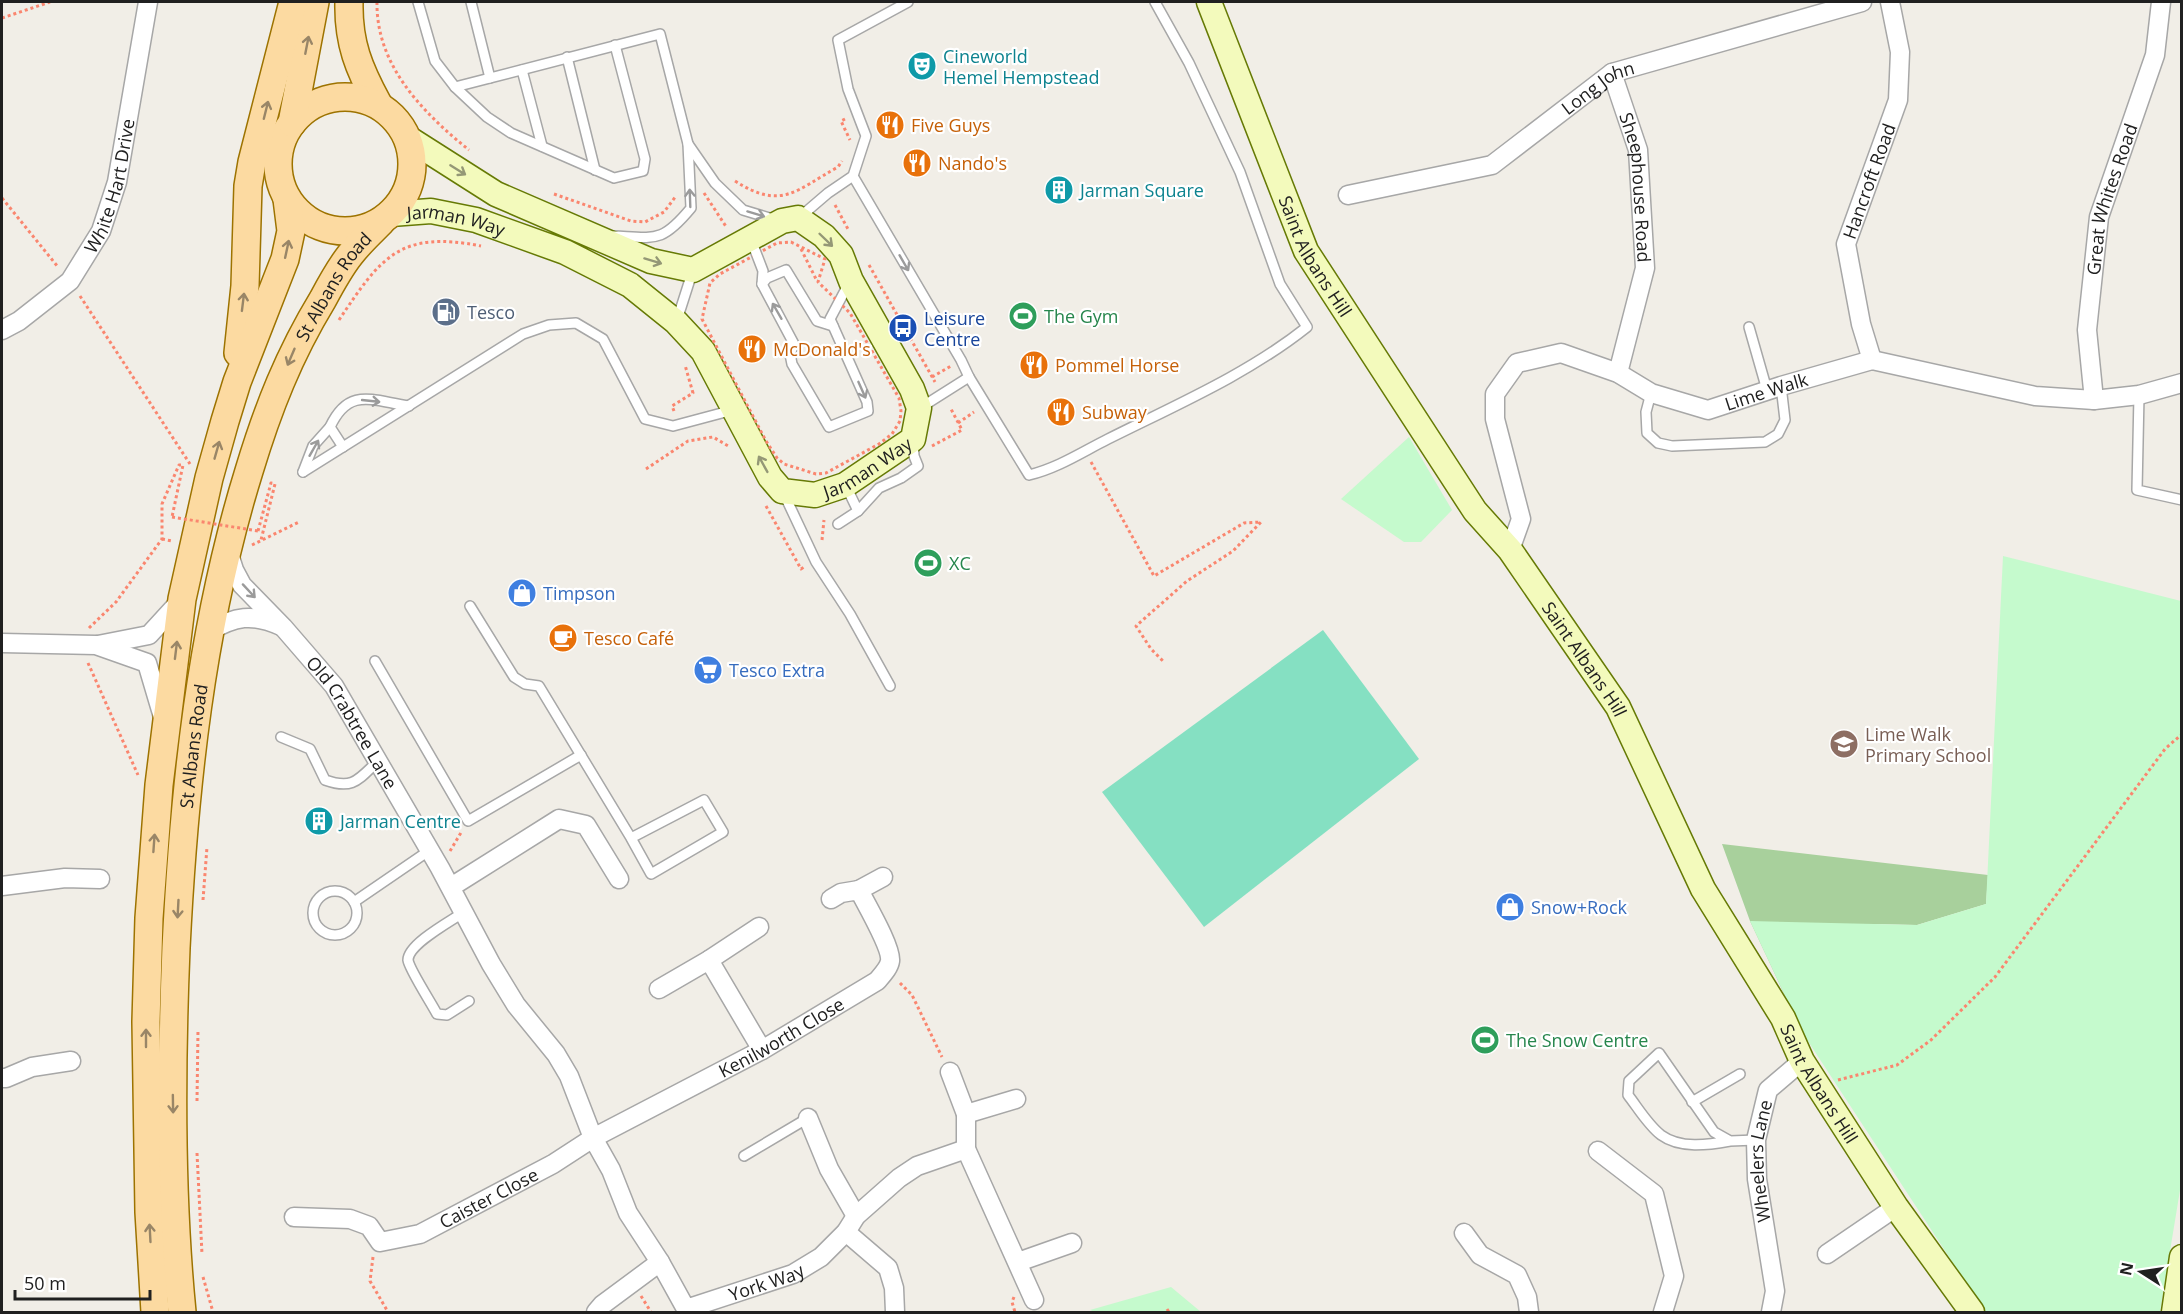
<svg xmlns="http://www.w3.org/2000/svg" width="2183" height="1314" font-family="'Open Sans',sans-serif">
<style>
.forest{fill:#a8d09c}
.park{fill:#c5facd}
.pitch{fill:#85e0c2}
.lines{fill:none;stroke-linecap:round;stroke-linejoin:round}
.lane-casing{stroke:#a7a7a7;stroke-width:12}
.street-casing{stroke:#a7a7a7;stroke-width:21}
.secondary-casing{stroke:#667a05;stroke-width:27}
.primary-casing{stroke:#9d7300;stroke-width:30}
.path{stroke:#fa866f;stroke-width:3;stroke-dasharray:3 3;stroke-linecap:butt}
.lane{stroke:#fff;stroke-width:9}
.street{stroke:#fff;stroke-width:18}
.secondary{stroke:#f3fabc;stroke-width:24}
.primary{stroke:#fcdaa1;stroke-width:27}
.path-bridge{stroke:#fa866f;stroke-width:3;stroke-dasharray:3 3;stroke-linecap:butt}
.oneway{stroke:#998667}
.oneway2{stroke:#949876}
.oneway3{stroke:#9b9b9b}
.labels{text-anchor:middle;dominant-baseline:central;stroke-width:4.5;stroke-linejoin:round;paint-order:stroke}
.culture-label{font-size:18px;fill:#0d838f;stroke:#fff;text-anchor:start}
.street-label{font-size:18px;fill:#202020;stroke:#fff}
.food-label{font-size:18px;fill:#c56008;stroke:#fff;text-anchor:start}
.service-label{font-size:18px;fill:#4e5e75;stroke:#fff;text-anchor:start}
.leisure-label{font-size:18px;fill:#27864d;stroke:#fff;text-anchor:start}
.transit-label{font-size:18px;fill:#164399;stroke:#fff;text-anchor:start}
.shop-label{font-size:18px;fill:#366cbe;stroke:#fff;text-anchor:start}
.education-label{font-size:18px;fill:#785e54;stroke:#fff;text-anchor:start}
</style>
<rect width="100%" height="100%" fill="#f1eee7"/>
<path class="forest" d="M1722 844 1988 875 1986 904 1917 925 1874 924 1802 1032 1750 921Z"/>
<g class="park">
<path d="M1409 437 1452 510 1421 542H1404L1341 499Z"/>
<path d="M2003 556 2181 601 2182 1178 2160 1312H1985L1802 1032 1750 921 1917 925 1986 904Z"/>
<path d="M1171 1287 1201 1312H1095L1090 1310Z"/>
</g>
<path class="pitch" d="M1323 630 1419 759 1204 927 1102 792Z"/>
<g class="lines">
<g class="lane-casing">
<g id="lane">
<path d="M418 2 435 61 455 87 487 117 511 133 614 178 643 171 645 159 615 45"/>
<path d="M471 2 490 78 660 34 688 144 691 208C662 243 656 238 614 236"/>
<path d="M567 57 595 170"/>
<path d="M522 70 542 146"/>
<path d="M455 87 490 78"/>
<path d="M688 144 715 183 743 210 776 220"/>
<path d="M853 176 961 360 969 377 1029 475C1058 468 1082 452 1108 439 1176 405 1248 374 1307 327L1280 284 1240 172 1189 63 1155 2"/>
<path d="M800 217 828 193 853 176 866 136 848 89 838 40 908 2"/>
<path d="M755 240 753 245 763 271 762 284 794 344 790 354 792 364 829 427 868 411 867 402 830 319 849 283"/>
<path d="M762 284 767 278 786 270 817 321 833 326"/>
<path d="M677 320 693 270"/>
<path d="M1749 327 1767 390"/>
<path d="M1651 393 1646 412 1647 433 1658 443 1672 446 1765 442 1778 434 1785 420 1781 386"/>
<path d="M2139 395 2137 490 2182 500"/>
<path d="M920 408 969 377"/>
<path d="M343 447 330 427C349 386 373 401 409 406"/>
<path d="M303 472 523 334 549 325 576 323 603 339 645 419 673 426 733 410"/>
<path d="M303 472 313 446 330 427"/>
<path d="M846 486 858 511"/>
<path d="M784 494 816 562 850 614 890 686"/>
<path d="M838 524 858 511 879 488 901 478 918 466 914 456 913 441"/>
<path d="M470 606 514 677 525 684 539 686 631 838 704 800 723 832 651 874 631 838"/>
<path d="M375 661 468 821 581 755"/>
<path d="M281 737 310 749 325 780C353 790 358 780 378 761"/>
<circle cx="335" cy="913" r="22"/>
<path d="M354 902 430 850"/>
<path d="M464 912C451 921 408 944 408 960 409 969 432 1004 437 1014L447 1015 469 1001"/>
<path d="M1692 1102 1740 1074"/>
<path d="M1730 1141C1708 1145 1680 1149 1661 1135 1648 1125 1638 1108 1628 1095L1629 1081 1659 1053 1714 1132 1730 1141 1756 1140"/>
<path d="M744 1156 808 1118"/>
</g>
</g>
<g class="street-casing">
<g id="street">
<path id="s1" d="M1612 73 1638 150 1645 268 1618 373"/>
<path id="s2" d="M1348 195 1492 165 1612 73 1862 2"/>
<path id="s3" d="M2 330 19 321 70 281 101 231 117 182 148 2"/>
<path id="s4" d="M1872 360 1861 324 1846 244 1898 100 1900 52 1890 2"/>
<path id="s5" d="M2094 400 2087 330 2099 217 2155 55 2161 2"/>
<path id="s6" d="M1510 550 1521 519 1495 419V394L1517 363 1561 353 1618 373 1651 393 1708 410 1781 386 1872 360 2035 396 2094 400 2139 395 2182 383"/>
<path id="s7" d="M228 551 234 570 242 585 283 627 334 686 440 868 491 964 516 1005 556 1054 569 1076 593 1138 611 1170 628 1213 660 1262 686 1309 793 1274 821 1257 846 1232 856 1216 899 1178 917 1166 966 1149"/>
<path d="M208 632C235 616 252 613 281 626"/>
<path d="M2 643 96 645 147 663 163 717"/>
<path d="M98 645 149 635 182 599"/>
<path d="M2 886 65 878 100 879"/>
<path d="M451 887 559 819 586 825 619 879"/>
<path d="M859 890 883 877"/>
<path d="M709 960 762 1050"/>
<path d="M659 989 709 960 759 927"/>
<path d="M950 1072 966 1114V1149L1034 1300"/>
<path d="M2 1078H6L32 1067 71 1061"/>
<path d="M966 1114 1016 1099"/>
<path d="M808 1118 829 1169 856 1216"/>
<path d="M1598 1151 1654 1194 1674 1276 1663 1312"/>
<path id="s8" d="M294 1217 350 1219 369 1226 380 1242 420 1234 553 1164 593 1138 762 1050 877 981C882 975 889 968 890 961 892 948 866 904 859 890L841 893 831 899"/>
<path d="M846 1232 888 1268 894 1288 895 1312"/>
<path d="M1464 1233 1480 1255 1517 1275 1527 1297 1529 1312"/>
<path d="M1827 1254 1896 1207"/>
<path d="M1018 1262 1072 1243"/>
<path d="M596 1312 602 1305 660 1262"/>
<path id="s9" d="M1771 1312 1775 1291 1757 1179 1756 1140 1768 1090 1802 1061"/>
</g>
</g>
<g class="secondary-casing">
<g id="secondary">
<path id="s10" d="M1209 2 1306 251 1475 511 1510 550 1618 707 1703 889 1783 1018 1802 1061 1896 1207 1972 1312"/>
<path id="s11" d="M391 214 431 211 476 220 565 252 630 285 676 322 703 351 770 477 782 491 815 495 845 485 913 439 919 408 912 389 851 281 841 255 824 236 798 218 782 221 693 270 651 261 496 194 408 138"/>
<path d="M2174 1312 2182 1257"/>
</g>
</g>
<g class="primary-casing">
<g id="primary">
<path d="M349 2C348 43 359 69 378 104"/>
<circle cx="345" cy="164" r="67"/>
<path d="M292 123 315 2"/>
<path d="M238 353 245 286 248 186 252 162 293 2"/>
<path d="M155 1312 149 1212 146 1022 149 918 159 785 182 599 209 478 225 421 237 382 285 259 291 231 287 199"/>
<path id="s12" d="M182 1312C170 1192 171 1069 176 948 184 787 201 626 249 471 268 408 289 355 323 299 331 284 339 269 350 255 359 243 370 233 381 222"/>
</g>
</g>
<g class="path">
<path d="M377 2C376 65 422 112 469 150"/>
<path d="M2 18 50 2"/>
<path d="M845 119 841 121 850 140"/>
<path d="M735 181C782 211 796 190 838 167L842 161"/>
<path d="M704 193 727 228"/>
<path d="M554 194 631 221 645 222 664 212 676 196"/>
<path d="M2 198 58 267"/>
<path d="M835 205 849 231"/>
<path d="M791 242 825 259 818 282 850 313 899 398 901 411 900 421 892 434 879 444 826 473 816 474 784 464 777 458 766 441 702 319 710 283 720 274 777 243Z"/>
<path d="M801 249 817 281"/>
<path d="M869 265 935 382"/>
<path d="M80 296 190 464"/>
<path d="M339 320C381 257 400 230 481 246"/>
<path d="M932 377 951 366"/>
<path d="M674 411 672 406 693 393 685 365"/>
<path d="M958 423 974 412"/>
<path d="M932 446 962 430 951 409"/>
<path d="M1091 462 1154 576 1244 523 1261 522 1233 551 1187 581 1136 626 1151 649 1163 661"/>
<path d="M646 469 688 441 713 437 730 447"/>
<path d="M766 506 801 569 804 567"/>
<path d="M258 531 271 483 275 484 261 540"/>
<path d="M162 539 172 541"/>
<path d="M822 540 824 520"/>
<path d="M252 545 299 522"/>
<path d="M89 628 116 602 162 539V504L179 465H183L172 517"/>
<path d="M88 663 138 775"/>
<path d="M450 851 462 831"/>
<path d="M203 900 207 847"/>
<path d="M900 983 912 995 942 1057"/>
<path d="M1838 1080 1897 1065 1931 1040 1995 977 2165 749 2182 734"/>
<path d="M197 1101 198 1030"/>
<path d="M197 1153 202 1254"/>
<path d="M373 1257 370 1281 388 1312"/>
<path d="M203 1277 213 1312"/>
<path d="M641 1296 651 1312"/>
<path d="M1014 1297 1012 1302 1015 1312"/>
<path d="M1167 1309 1169 1312"/>
</g>
<use href="#lane" class="lane"/>
<use href="#street" class="street"/>
<use href="#secondary" class="secondary"/>
<use href="#primary" class="primary"/>
<path class="path-bridge" d="M172 517 258 531"/>
</g>
<defs><path id="oneway-shaft" d="M-6 0H5M1.5-3L5.5 0L1.5 3" fill="none" stroke-width="1.6" stroke-linecap="round" stroke-linejoin="round" transform="scale(1.5)"/></defs>
<g class="oneway">
<use href="#oneway-shaft" transform="translate(307 45) rotate(-79)"/>
<use href="#oneway-shaft" transform="translate(266 110) rotate(-76)"/>
<use href="#oneway-shaft" transform="translate(287 249) rotate(-78)"/>
<use href="#oneway-shaft" transform="translate(243 302) rotate(-83)"/>
<use href="#oneway-shaft" transform="translate(291 357) rotate(113)"/>
<use href="#oneway-shaft" transform="translate(217 450) rotate(-74)"/>
<use href="#oneway-shaft" transform="translate(176 650) rotate(-83)"/>
<use href="#oneway-shaft" transform="translate(154 843) rotate(-86)"/>
<use href="#oneway-shaft" transform="translate(178 909) rotate(93)"/>
<use href="#oneway-shaft" transform="translate(146 1038) rotate(-90)"/>
<use href="#oneway-shaft" transform="translate(173 1104) rotate(89)"/>
<use href="#oneway-shaft" transform="translate(150 1233) rotate(-93)"/>
</g>
<g class="oneway2">
<use href="#oneway-shaft" transform="translate(458 170) rotate(32)"/>
<use href="#oneway-shaft" transform="translate(826 240) rotate(44)"/>
<use href="#oneway-shaft" transform="translate(653 261) rotate(17)"/>
<use href="#oneway-shaft" transform="translate(763 464) rotate(-119)"/>
</g>
<g class="oneway3">
<use href="#oneway-shaft" transform="translate(690 198) rotate(-92)"/>
<use href="#oneway-shaft" transform="translate(756 214) rotate(17)"/>
<use href="#oneway-shaft" transform="translate(904 263) rotate(60)"/>
<use href="#oneway-shaft" transform="translate(777 311) rotate(-120)"/>
<use href="#oneway-shaft" transform="translate(862 390) rotate(66)"/>
<use href="#oneway-shaft" transform="translate(371 401) rotate(6)"/>
<use href="#oneway-shaft" transform="translate(314 448) rotate(-60)"/>
<use href="#oneway-shaft" transform="translate(249 591) rotate(47)"/>
</g>
<defs>
<g id="theatre-disc" transform="scale(1.5)"><circle r="9.5" fill="#0f9aa8" stroke="#fff"/><path d="M-5-5.5Q0-4 5-5.5V0Q5 5 0 6Q-5 5-5 0ZM-3.3-2.5H-1v1.5H-3.3ZM1-2.5H3.3v1.5H1ZM-2.8 1Q0 5.5 2.8 1Z" fill="#fff"/></g>
<g id="restaurant-disc" transform="scale(1.5)"><circle r="9.5" fill="#e8710a" stroke="#fff"/><path d="M-5-6h1v4h1v-4h1v4h1v-4h1v5L-1.5 .5V6h-2V.5L-5-1ZM5-6V6H3V1.5H1.5Q1.5-4 5-6Z" fill="#fff"/></g>
<g id="building-disc" transform="scale(1.5)"><circle r="9.5" fill="#0f9aa8" stroke="#fff"/><path d="M-4-6H4V6H1V3H-1V6H-4ZM-2.5-4.3h1.7v1.8h-1.7ZM.8-4.3h1.7v1.8H.8ZM-2.5-1h1.7V.8h-1.7ZM.8-1h1.7V.8H.8Z" fill="#fff"/></g>
<g id="fuel-disc" transform="scale(1.5)"><circle r="9.5" fill="#5c6f8a" stroke="#fff"/><path d="M-5.5-6h7V0h2V4h1.3V-2.5L3-4.5l.8-.8L6-3V5H2.5V1h-1V6h-7ZM-4.2-4.7v3.2H.2V-4.7Z" fill="#fff"/></g>
<g id="stadium-disc" transform="scale(1.5)"><circle r="9.5" fill="#2e9e5b" stroke="#fff"/><path d="M0-5a6.5 5 0 1 0 0 10a6.5 5 0 1 0 0-10ZM-3.5-1.8h7v3.6h-7Z" fill="#fff"/></g>
<g id="bus-disc" transform="scale(1.5)"><circle r="9.5" fill="#1a4fb4" stroke="#fff"/><path d="M-5-6H5V4H4V6H2V4H-2V6H-4V4H-5ZM-3.5-4V0h7V-4ZM-3.5 1.2v1.5H-2V1.2ZM2 1.2v1.5H3.5V1.2Z" fill="#fff"/></g>
<g id="shop-disc" transform="scale(1.5)"><circle r="9.5" fill="#3f7fe0" stroke="#fff"/><path d="M-5-2.5h2.3a2.7 3.5 0 0 1 5.4 0H5L5.5 6h-11ZM-1.5-2.5h3a1.5 2.3 0 0 0-3 0Z" fill="#fff"/></g>
<g id="cafe-disc" transform="scale(1.5)"><circle r="9.5" fill="#e8710a" stroke="#fff"/><path d="M-5.5-4.5H6V0H3Q3 3.5 0 3.5H-2.5Q-5.5 3.5-5.5 0ZM3-3.2v2h1.7v-2ZM-6 4.5H4V6H-6Z" fill="#fff"/></g>
<g id="supermarket-disc" transform="scale(1.5)"><circle r="9.5" fill="#3f7fe0" stroke="#fff"/><path d="M-6-5.5h2.5l.6 2H6L4.5 2H-2.5L-4.4-4H-6ZM-1.5 3.2a1.3 1.3 0 1 0 .1 0ZM3 3.2a1.3 1.3 0 1 0 .1 0Z" fill="#fff"/></g>
<g id="school-disc" transform="scale(1.5)"><circle r="9.5" fill="#8d6e63" stroke="#fff"/><path d="M0-5L7-2L0 1L-7-2ZM-4 1L0 2.5L4 1V4Q0 6-4 4Z" fill="#fff"/></g>
</defs>
<g fill-rule="evenodd">
<use href="#theatre-disc" x="922" y="66"/>
<use href="#restaurant-disc" x="890" y="125"/>
<use href="#restaurant-disc" x="917" y="163"/>
<use href="#building-disc" x="1059" y="190"/>
<use href="#fuel-disc" x="446" y="312"/>
<use href="#stadium-disc" x="1023" y="316"/>
<use href="#bus-disc" x="903" y="328"/>
<use href="#restaurant-disc" x="752" y="349"/>
<use href="#restaurant-disc" x="1034" y="365"/>
<use href="#restaurant-disc" x="1061" y="412"/>
<use href="#stadium-disc" x="928" y="563"/>
<use href="#shop-disc" x="522" y="593"/>
<use href="#cafe-disc" x="563" y="638"/>
<use href="#supermarket-disc" x="708" y="670"/>
<use href="#school-disc" x="1844" y="744"/>
<use href="#building-disc" x="319" y="821"/>
<use href="#shop-disc" x="1510" y="907"/>
<use href="#stadium-disc" x="1485" y="1040"/>
</g>
<g class="labels">
<g class="culture-label">
<text x="943" y="56">Cineworld<tspan x="943" dy="21">Hemel Hempstead</tspan></text>
<text x="1080" y="190">Jarman Square</text>
<text x="340" y="821">Jarman Centre</text>
</g>
<g class="street-label">
<text stroke="none"><textPath href="#s2" startOffset="279">Long John</textPath></text>
<text stroke="none"><textPath href="#s4" startOffset="186">Hancroft Road</textPath></text>
<text stroke="none"><textPath href="#s3" startOffset="189">White Hart Drive</textPath></text>
<text stroke="none"><textPath href="#s1" startOffset="118">Sheephouse Road</textPath></text>
<text stroke="none"><textPath href="#s5" startOffset="204">Great Whites Road</textPath></text>
<text stroke="none"><textPath href="#s11" startOffset="66">Jarman Way</textPath></text>
<text stroke="none"><textPath href="#s10" startOffset="276">Saint Albans Hill</textPath></text>
<text stroke="none"><textPath href="#s12" startOffset="1052">St Albans Road</textPath></text>
<text stroke="none"><textPath href="#s6" startOffset="464">Lime Walk</textPath></text>
<text stroke="none"><textPath href="#s11" startOffset="606">Jarman Way</textPath></text>
<text stroke="none"><textPath href="#s10" startOffset="762">Saint Albans Hill</textPath></text>
<text stroke="none"><textPath href="#s7" startOffset="214">Old Crabtree Lane</textPath></text>
<text stroke="none"><textPath href="#s12" startOffset="567">St Albans Road</textPath></text>
<text stroke="none"><textPath href="#s8" startOffset="548">Kenilworth Close</textPath></text>
<text stroke="none"><textPath href="#s10" startOffset="1248">Saint Albans Hill</textPath></text>
<text stroke="none"><textPath href="#s9" startOffset="153">Wheelers Lane</textPath></text>
<text stroke="none"><textPath href="#s8" startOffset="214">Caister Close</textPath></text>
<text stroke="none"><textPath href="#s7" startOffset="976">York Way</textPath></text>
</g>
<g class="food-label">
<text x="911" y="125">Five Guys</text>
<text x="938" y="163">Nando's</text>
<text x="773" y="349">McDonald's</text>
<text x="1055" y="365">Pommel Horse</text>
<text x="1082" y="412">Subway</text>
<text x="584" y="638">Tesco Café</text>
</g>
<g class="service-label">
<text x="467" y="312">Tesco</text>
</g>
<g class="leisure-label">
<text x="1044" y="316">The Gym</text>
<text x="949" y="563">XC</text>
<text x="1506" y="1040">The Snow Centre</text>
</g>
<g class="transit-label">
<text x="924" y="318">Leisure<tspan x="924" dy="21">Centre</tspan></text>
</g>
<g class="shop-label">
<text x="543" y="593">Timpson</text>
<text x="729" y="670">Tesco Extra</text>
<text x="1531" y="907">Snow+Rock</text>
</g>
<g class="education-label">
<text x="1865" y="734">Lime Walk<tspan x="1865" dy="21">Primary School</tspan></text>
</g>
</g>
<rect width="2183" height="1314" fill="none" stroke="#202020" stroke-width="6"/>
<g transform="translate(2141 1272) rotate(282)" stroke="#ffffff" stroke-width="4.5" paint-order="stroke">
<path d="M0-4.5L10 22L0 15L-10 22Z" fill="#202020"/>
<text y="-9" font-size="16" font-weight="bold" text-anchor="middle" fill="#202020">N</text>
</g>
<path d="M15 1290v9h135v-9" fill="none" stroke="#202020" stroke-width="3"/>
<text x="24" y="1290" font-size="18" fill="#202020" stroke="#ffffff" stroke-width="4.5" paint-order="stroke">50 m</text>
</svg>
